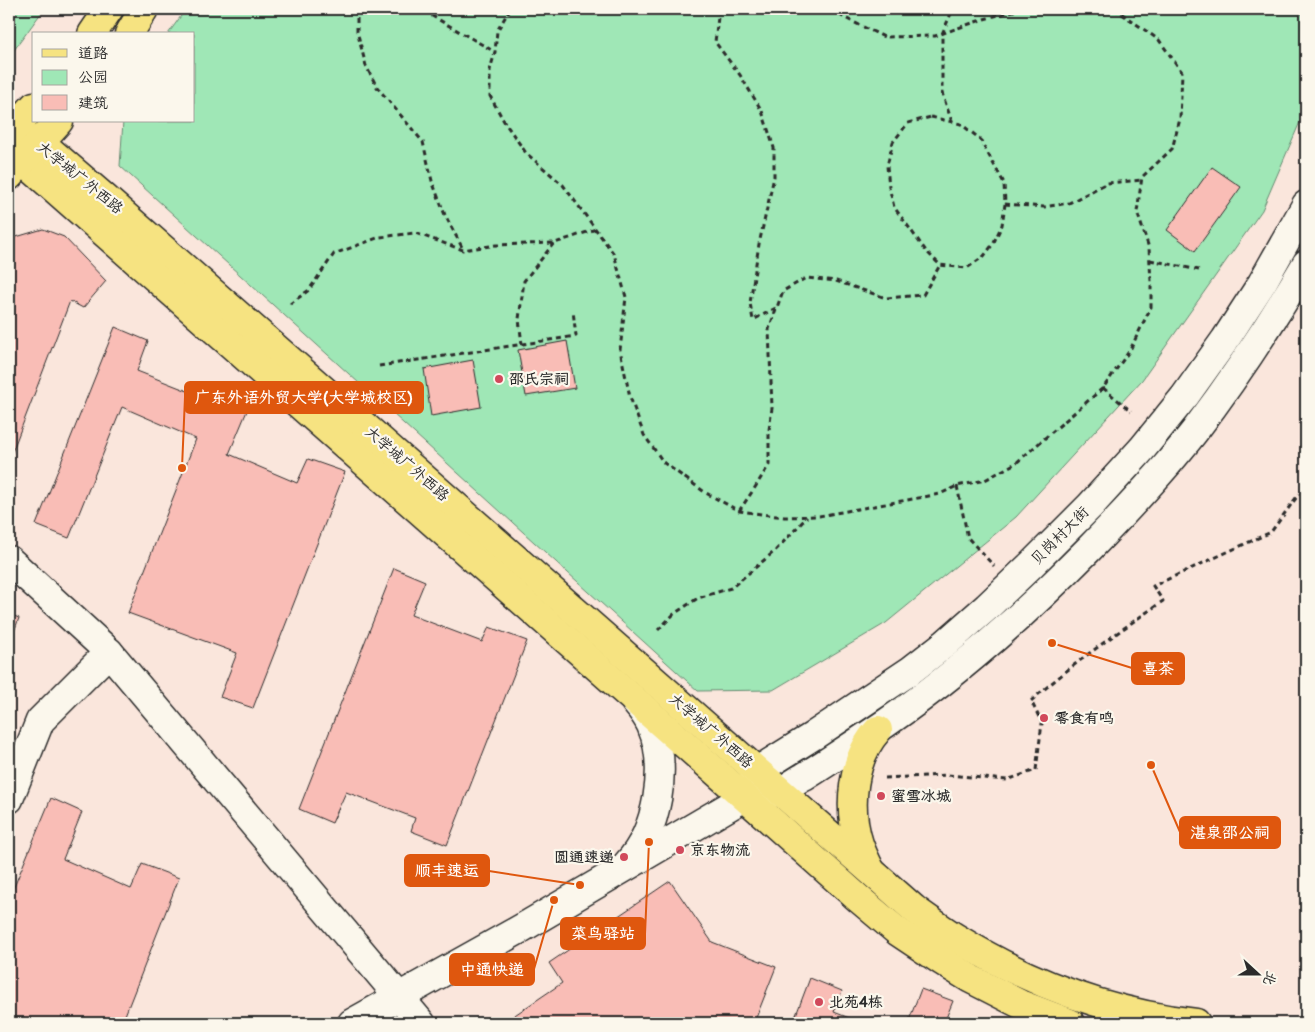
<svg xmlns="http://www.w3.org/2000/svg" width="1315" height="1032" font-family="Pangolin,'LXGW WenKai TC',sans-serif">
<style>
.green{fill:#9fe7b6;stroke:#658970}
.building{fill:#f9bdb6;stroke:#2b2b2b}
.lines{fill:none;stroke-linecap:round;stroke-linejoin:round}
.minor-casing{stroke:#2b2b2b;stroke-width:31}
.major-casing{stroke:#2b2b2b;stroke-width:31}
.path{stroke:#2b2b2b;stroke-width:3;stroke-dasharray:5 4;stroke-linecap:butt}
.minor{stroke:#fbf7ec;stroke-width:28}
.major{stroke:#f6e381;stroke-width:28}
.poi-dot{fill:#d1495b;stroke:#fbf7ec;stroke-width:2}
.labels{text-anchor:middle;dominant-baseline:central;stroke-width:4.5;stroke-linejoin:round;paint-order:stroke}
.street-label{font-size:15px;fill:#2b2b2b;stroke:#fbf7ec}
.poi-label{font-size:15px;font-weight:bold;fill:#2b2b2b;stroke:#fbf7ec;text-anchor:start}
.leader{fill:none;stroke:#df570e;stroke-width:2}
.callout-dot{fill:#df570e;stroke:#fbf7ec;stroke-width:2}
.callout{fill:#df570e;stroke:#df570e;stroke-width:2}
.callout-label{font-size:16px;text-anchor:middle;font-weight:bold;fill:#fff}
</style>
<rect width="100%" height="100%" fill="#fae6dc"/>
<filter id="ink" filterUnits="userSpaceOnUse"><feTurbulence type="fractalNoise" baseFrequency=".02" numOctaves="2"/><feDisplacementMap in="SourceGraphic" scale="10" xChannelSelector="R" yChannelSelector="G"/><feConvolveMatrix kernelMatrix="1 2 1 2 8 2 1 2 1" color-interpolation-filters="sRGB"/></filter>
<g filter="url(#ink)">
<g class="green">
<path d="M9 9H44L9 57Z"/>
<path d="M186 9H1285L1306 16V108L1262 210 1142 380 1016 517 886 623 773 690 698 691 120 166 123 121H194V34H168Z"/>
</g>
<g class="building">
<path d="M1212 167 1241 187 1195 251 1167 230Z"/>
<path d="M43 229 64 237 106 281 83 308 70 301 9 460V242L16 237Z"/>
<path d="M115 327 148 341 137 371 213 401 217 393 249 406 229 454 297 483 308 459 345 472 253 708 220 697 237 653 128 613 196 439 122 407 69 538 36 525Z"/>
<path d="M567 341 575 388 526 396 518 350Z"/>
<path d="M473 360 481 407 431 416 424 369Z"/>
<path d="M394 568 425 581 411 615 482 642 489 627 527 641 447 845 411 831 415 818 346 792 332 823 299 809Z"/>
<path d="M9 614 19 618 9 645Z"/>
<path d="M51 798 82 812 63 859 131 889 142 864 179 878 122 1023H9V899Z"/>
<path d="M670 881 712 942 776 967 754 1023H503L562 983 549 963Z"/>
<path d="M810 978 842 991 834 1012 862 1023H793Z"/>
<path d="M921 989 953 1001 944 1023H908Z"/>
</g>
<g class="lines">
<g class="minor-casing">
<g id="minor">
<path d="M9 560 109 652 421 1023"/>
<path d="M748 791 757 771 813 736 910 671 946 643 987 607 1030 566 1090 506 1142 449 1185 396 1225 340 1262 283 1306 205"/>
<path d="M9 799 40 721 109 652"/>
<path d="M627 864C658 831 669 766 651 725 647 717 642 710 636 703"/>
<path d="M352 1023 522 928 745 797C755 795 771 795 780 791 788 788 796 781 804 777 825 764 846 750 867 736 948 683 1020 619 1088 550 1124 513 1162 473 1194 432 1235 378 1272 322 1306 264"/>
</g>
</g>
<g class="major-casing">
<g id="major">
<path d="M92 34 109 9"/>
<path d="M129 34 144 9"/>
<path d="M11 132 40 142 105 198 914 909C928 919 943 930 958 939 1031 984 1110 1013 1196 1023"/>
<path d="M11 132 23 161 748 800 859 899 897 931 942 961 971 979 1020 1004 1070 1023"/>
<path d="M9 134 34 106"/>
<path d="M9 176 59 121"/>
<path d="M870 869C866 861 862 853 859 844 847 807 852 759 878 730"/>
</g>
</g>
<g class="path">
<path d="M357 9V31L366 66 377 87 423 142 432 181 445 215 463 249"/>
<path d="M415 9 427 13 495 52"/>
<path d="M510 9 497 31 495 52 490 70V96L505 123 526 153 563 185 614 254 626 297 620 350 630 397 644 435 664 463 706 493 739 511 784 517 819 516 940 494 957 486 985 480 1016 463 1103 388 1130 350 1151 307V281L1149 248 1137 212 1142 177 1172 149 1180 119 1182 72 1159 40 1115 9"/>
<path d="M719 9 715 42 740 75 762 111 774 148V177L759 244 750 303 753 320 776 308"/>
<path d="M832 9 843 17 884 37 935 36 984 19 1020 9"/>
<path d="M931 117 961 124 980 139 1004 183 1005 204 1002 225 993 244 984 256 967 268 940 265 926 251 894 207 889 187 887 166 893 142 908 123Z"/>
<path d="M952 122 942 93V34L953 9"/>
<path d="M1005 204 1044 207 1069 203 1107 183 1142 180"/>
<path d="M1150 260 1199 270"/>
<path d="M290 304 309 290 334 254 380 237 415 233 463 250 496 245 555 243 596 229"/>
<path d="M522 345 519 319 524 281 554 243"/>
<path d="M379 366 576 336 573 311"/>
<path d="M1103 388 1131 411"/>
<path d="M957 486 968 538 994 566"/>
<path d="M739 511 754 489 769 465V430L772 408 769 329 783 291 806 278 836 281 886 298 923 295 940 265"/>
<path d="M658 630 674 614 698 598 731 588 775 551 807 517"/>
<path d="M885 778 948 775 1007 780 1036 770 1042 723 1031 701C1072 664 1118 632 1163 601L1153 586 1271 532 1296 498 1306 489"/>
</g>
<use href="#minor" class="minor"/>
<use href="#major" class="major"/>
</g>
</g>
<g class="poi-dot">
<circle cx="499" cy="379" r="5"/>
<circle cx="1044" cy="718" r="5"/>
<circle cx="881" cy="796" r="5"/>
<circle cx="680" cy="850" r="5"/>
<circle cx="624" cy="857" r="5"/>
<circle cx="819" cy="1002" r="5"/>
</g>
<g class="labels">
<g class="street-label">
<text transform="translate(80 178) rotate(39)">大学城广外西路</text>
<text transform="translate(407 464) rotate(41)">大学城广外西路</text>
<text transform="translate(1060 536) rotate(-45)">贝岗村大街</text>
<text transform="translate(711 731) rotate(41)">大学城广外西路</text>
</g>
<g class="poi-label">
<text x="509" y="379">邵氏宗祠</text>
<text x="1054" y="718">零食有鸣</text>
<text x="891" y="796">蜜雪冰城</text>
<text x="690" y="850">京东物流</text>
<text x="614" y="857" text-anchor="end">圆通速递</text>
<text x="829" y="1002">北苑4栋</text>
</g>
</g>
<path class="leader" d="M182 468L185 397M1052 643L1132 668M1151 765L1180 832M580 885L489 871M649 842L645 934M554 900L534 969"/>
<g class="callout-dot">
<circle cx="182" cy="468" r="5"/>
<circle cx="1052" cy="643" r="5"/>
<circle cx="1151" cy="765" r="5"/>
<circle cx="580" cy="885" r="5"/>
<circle cx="649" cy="842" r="5"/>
<circle cx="554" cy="900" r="5"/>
</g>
<g class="callout">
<rect x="185" y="382" width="238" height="31" rx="5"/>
<rect x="1132" y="653" width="52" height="31" rx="5"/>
<rect x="1180" y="817" width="100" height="31" rx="5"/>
<rect x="405" y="855" width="84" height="31" rx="5"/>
<rect x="561" y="918" width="84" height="31" rx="5"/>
<rect x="450" y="954" width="84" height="31" rx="5"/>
</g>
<g class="callout-label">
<text x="304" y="403">广东外语外贸大学(大学城校区)</text>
<text x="1158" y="674">喜茶</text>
<text x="1230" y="838">湛泉邵公祠</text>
<text x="447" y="876">顺丰速运</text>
<text x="603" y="939">菜鸟驿站</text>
<text x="492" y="975">中通快递</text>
</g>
<rect width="1315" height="1032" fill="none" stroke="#fbf7ec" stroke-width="30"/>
<rect x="15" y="15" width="1285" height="1002" fill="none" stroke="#2b2b2b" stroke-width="2" filter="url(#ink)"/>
<rect x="32" y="32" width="162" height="90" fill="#fbf7ec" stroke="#a8a59f"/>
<rect x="42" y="49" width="25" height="8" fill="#f6e381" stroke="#a8a59f"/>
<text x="78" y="58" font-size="15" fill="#2b2b2b">道路</text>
<rect x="42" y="70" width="25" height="15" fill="#9fe7b6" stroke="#a8a59f"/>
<text x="78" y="82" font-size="15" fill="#2b2b2b">公园</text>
<rect x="42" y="95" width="25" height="15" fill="#f9bdb6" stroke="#a8a59f"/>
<text x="78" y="108" font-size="15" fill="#2b2b2b">建筑</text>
<g transform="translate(1258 974) rotate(111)" stroke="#fbf7ec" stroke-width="4" paint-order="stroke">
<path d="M0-4L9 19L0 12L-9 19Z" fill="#2b2b2b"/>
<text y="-8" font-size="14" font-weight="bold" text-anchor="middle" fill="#2b2b2b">北</text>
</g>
</svg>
